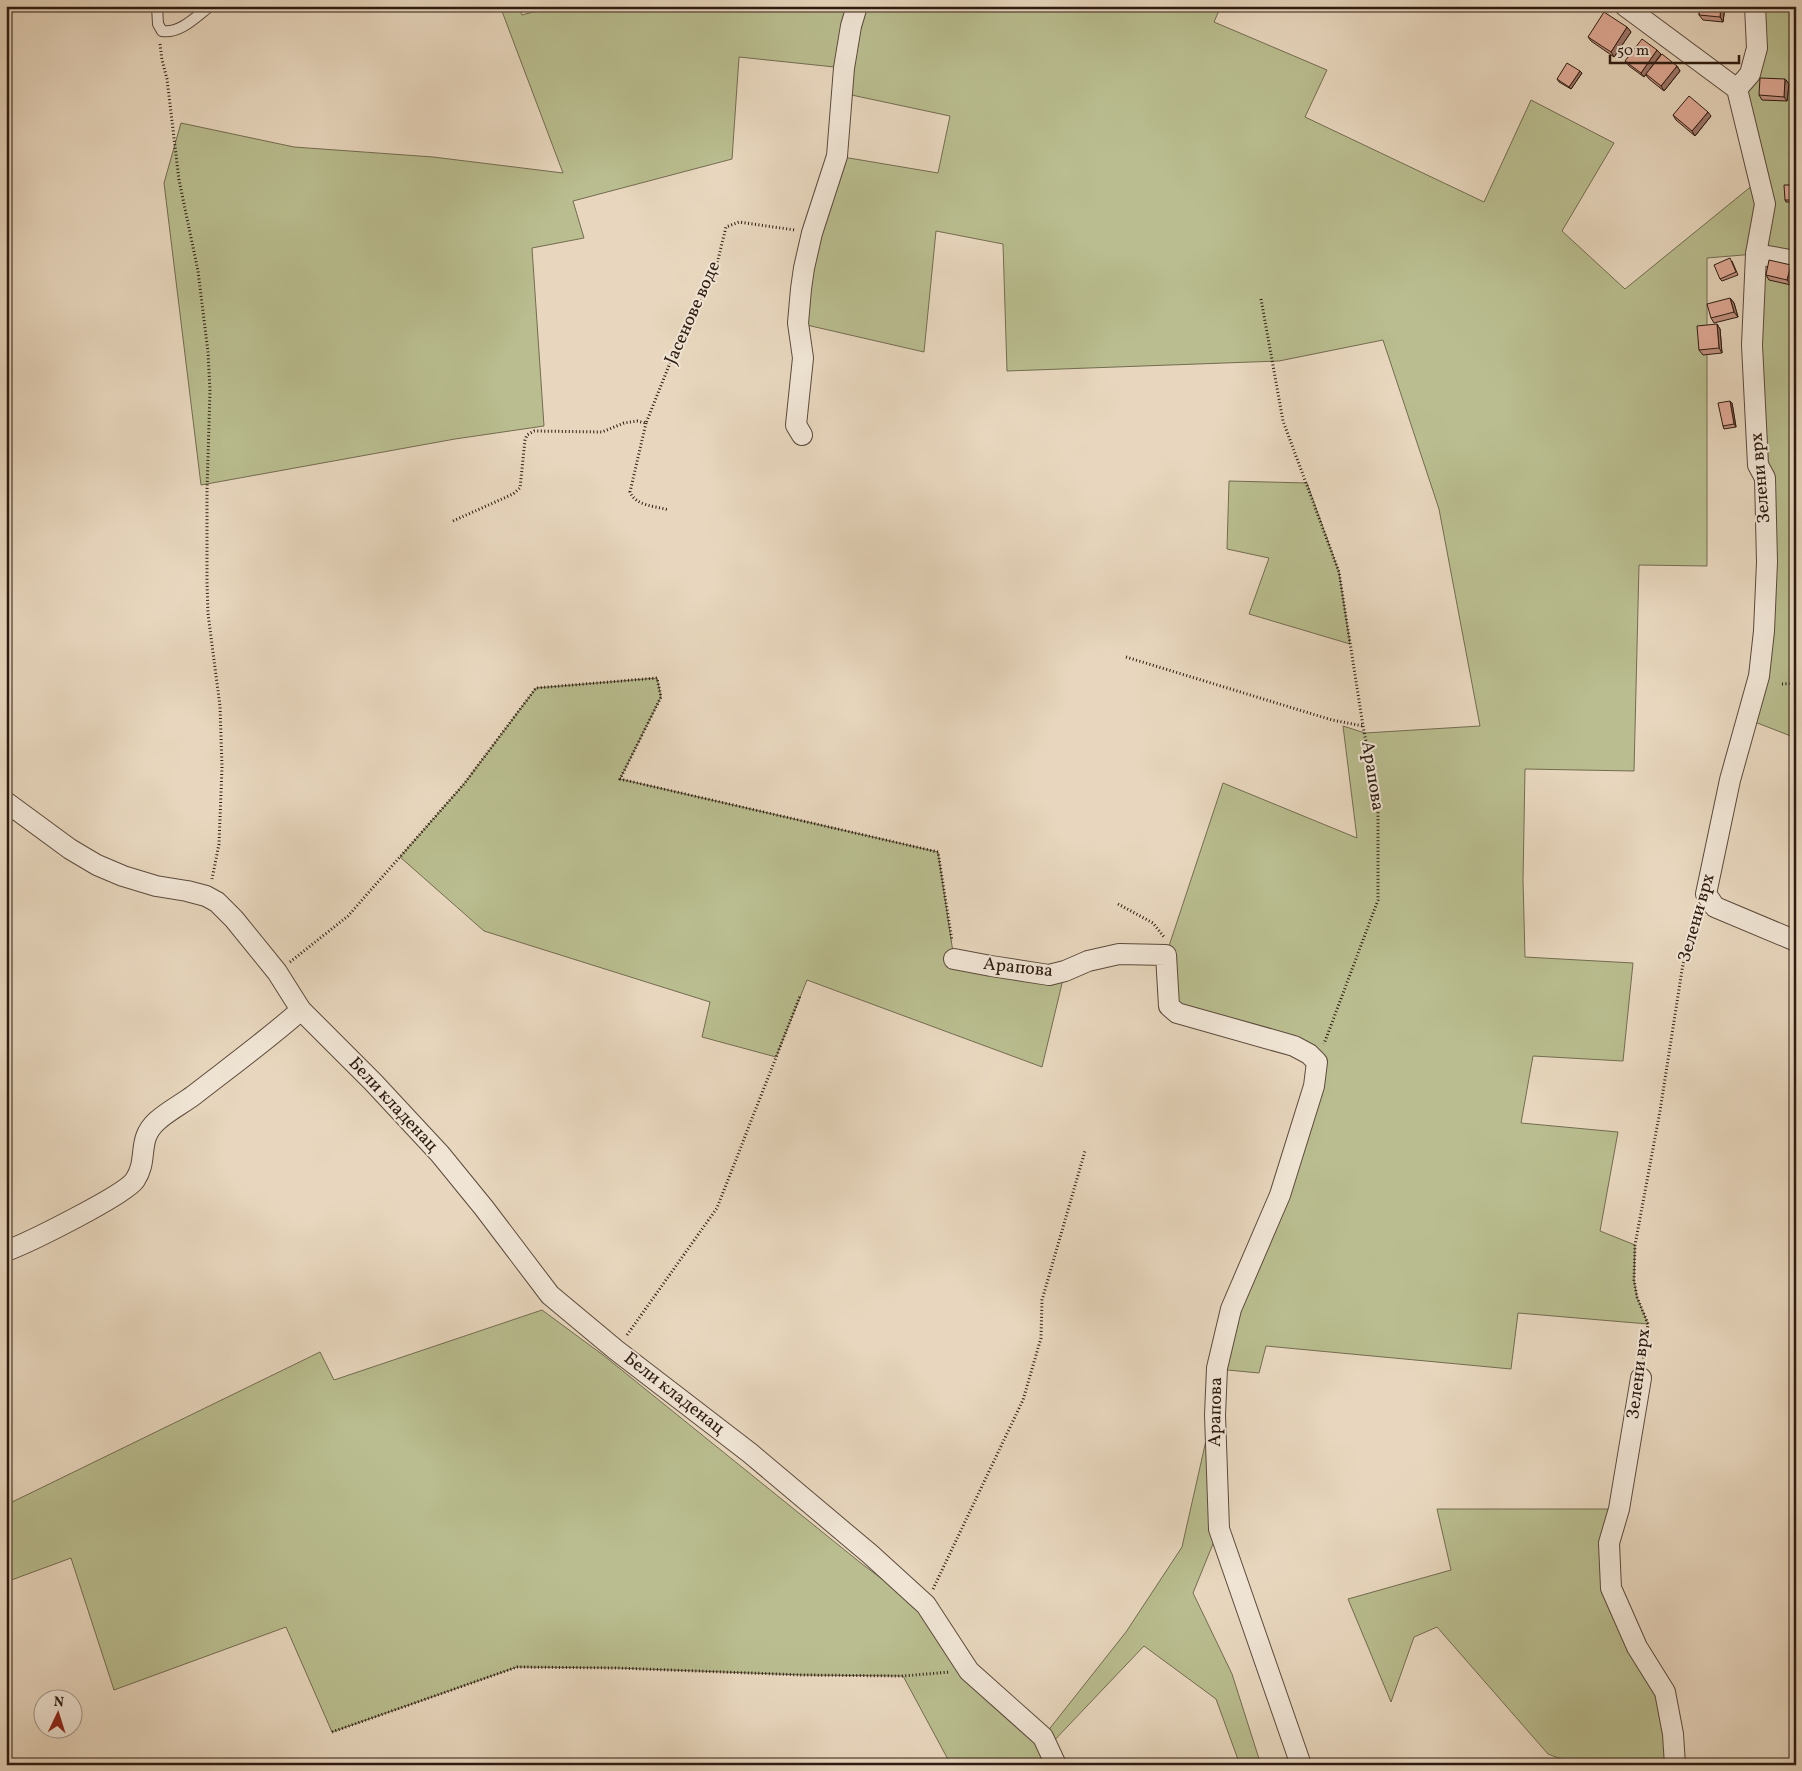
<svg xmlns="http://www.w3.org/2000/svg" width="1802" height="1771" font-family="Vollkorn,serif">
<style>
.green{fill:#b9bd8f;stroke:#736c50}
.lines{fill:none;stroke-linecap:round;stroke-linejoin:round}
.service-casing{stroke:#5c4a3c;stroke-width:12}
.minor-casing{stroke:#5c4a3c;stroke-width:22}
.path{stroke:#2d1b11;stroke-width:3;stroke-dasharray:1 2.5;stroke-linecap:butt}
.service{stroke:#f0e5d5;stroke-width:10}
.minor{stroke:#f0e5d5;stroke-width:20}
.wall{fill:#c29282;stroke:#2d1b11}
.shaded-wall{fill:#9e776a;stroke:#2d1b11}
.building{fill:#e1aa97;stroke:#2d1b11}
.labels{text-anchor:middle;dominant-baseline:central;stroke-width:4;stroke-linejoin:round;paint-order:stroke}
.street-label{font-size:18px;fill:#2d1b11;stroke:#f0e5d5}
</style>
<rect width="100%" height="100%" fill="#e8d7be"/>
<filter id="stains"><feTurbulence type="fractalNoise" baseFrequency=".004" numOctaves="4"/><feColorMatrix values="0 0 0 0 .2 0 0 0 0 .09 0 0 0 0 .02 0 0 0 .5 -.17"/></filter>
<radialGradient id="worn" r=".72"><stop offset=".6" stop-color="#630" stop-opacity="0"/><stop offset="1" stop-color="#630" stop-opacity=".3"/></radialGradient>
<g class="green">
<path d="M500 6H518L522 15 555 6H1221L1214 22 1327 70 1305 117 1484 202 1531 100 1614 143 1562 231 1625 289 1759 180 1737 89 1750 74 1755 6H1796V738L1747 719 1759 676 1755 254 1707 258V566L1639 565 1634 771 1525 769 1523 880 1525 957 1633 963 1623 1061 1533 1056 1521 1123 1618 1132 1600 1231 1635 1245 1634 1280 1637 1297 1648 1324 1518 1313 1511 1369 1266 1346 1259 1373 1217 1369 1219 1529 1193 1593 1232 1674 1261 1765H1240L1216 1699 1144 1646 1048 1747 1056 1765H951L903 1676 803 1675 617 1668 517 1667 332 1732 286 1627 114 1690 71 1558 6 1582V1505L320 1352 334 1380 542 1310 603 1355 862 1564 918 1606 1043 1737 1126 1632 1182 1547 1207 1436 1217 1368 1317 1062 1177 1013 1166 955 1223 783 1357 838 1343 726 1365 733 1480 726 1439 509 1383 340 1279 361 1007 371 1003 244 936 231 924 352 798 323 837 156 938 173 950 116 842 93 844 68 739 57 732 159 573 201 584 238 532 248 544 426 455 439 201 485 164 183 181 123 294 147 433 157 563 173Z"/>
<path d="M1229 481 1307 483 1339 572 1350 644 1249 614 1269 558 1227 549Z"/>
<path d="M657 678 661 697 620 779 938 852 954 959 1065 971 1042 1067 807 980 776 1057 702 1037 710 1002 484 931 400 857 464 784 536 688Z"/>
<path d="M1437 1509H1619L1611 1588 1665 1692 1675 1765H1577L1548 1754 1437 1627 1414 1637 1391 1702 1348 1599 1451 1570Z"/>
</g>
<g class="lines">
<g class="service-casing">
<path id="service" d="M157 6 158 24 162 31C180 34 197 16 210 6"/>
</g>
<g class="minor-casing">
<g id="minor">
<path d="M1625 6 1737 89 1765 204 1756 254 1752 345 1758 465 1765 478 1767 562 1764 631 1759 676 1730 780 1706 894 1715 907 1796 941"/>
<path d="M1737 89 1750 74 1757 48 1755 6"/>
<path d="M1756 254 1796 261"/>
<path d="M802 435 796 425 803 358 798 323 801 289 804 268 812 233 837 156 844 68 851 26 857 6"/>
<path d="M6 802 70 849 97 865 123 876 156 886 187 891 206 896 217 902 234 919 277 972 301 1010 373 1082 440 1154 484 1208 550 1295 616 1350 750 1453 870 1554 926 1605 969 1671 1043 1737 1056 1765"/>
<path d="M954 959 991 966 1049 975 1065 971 1088 961 1119 954 1166 955 1169 1006 1177 1013 1294 1046 1309 1054 1317 1062 1314 1086 1280 1195 1231 1309 1217 1368 1215 1415 1219 1529 1301 1765"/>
<path d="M6 1251C28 1243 125 1195 135 1180 149 1159 136 1140 157 1121 168 1111 182 1104 194 1095 230 1067 267 1040 301 1010"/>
<path d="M1641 1378 1619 1509 1609 1543 1611 1588 1637 1647 1665 1692 1673 1734 1675 1765"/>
</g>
</g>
<g class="path">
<path d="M160 44 162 60 167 79 179 180 198 271 208 352 210 391 207 490V582L208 614 220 706 222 767 219 844 212 879"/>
<path d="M1261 299 1283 421 1339 572 1363 726 1378 803V900L1324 1044"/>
<path d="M646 423 630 492C636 506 655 506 669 510"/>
<path d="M453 521 513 494 520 488 525 440 527 435 534 431 602 432 624 423 637 421 646 423 672 358 714 276 726 227 739 222 795 230"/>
<path d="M1793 527H1796"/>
<path d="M1126 657 1332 720 1363 726"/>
<path d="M1782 684 1796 683"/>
<path d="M1118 904 1153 923 1164 937"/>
<path d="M290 962 348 916 464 784 536 688 657 678 661 697 620 779 938 852 952 941"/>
<path d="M627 1335 717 1208 800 996"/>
<path d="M1643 1362 1648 1324 1637 1297 1634 1280 1635 1245 1660 1111 1682 970 1691 925 1696 912"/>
<path d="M933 1589 1023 1400 1041 1338 1042 1300 1085 1151"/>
<path d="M332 1732 517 1667 617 1668 803 1675 903 1676 950 1672"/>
</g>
<use href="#service" class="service"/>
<use href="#minor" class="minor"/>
</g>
<g class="wall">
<path d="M1700 6H1725L1723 22 1703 20 1699 15Z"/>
<path d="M1627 27 1631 32 1614 57 1591 41 1588 37Z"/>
<path d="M1657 50 1661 54 1651 68 1677 66 1680 71 1664 91 1649 79 1646 75 1644 77 1629 66 1625 61Z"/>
<path d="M1580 71 1582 73 1571 89 1559 82 1557 79Z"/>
<path d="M1785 79 1789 84 1787 101 1762 100 1759 95Z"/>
<path d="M1673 115 1711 116 1695 136 1676 120Z"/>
<path d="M1796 187V202H1786L1785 200Z"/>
<path d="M1732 261 1738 275 1722 281 1720 279Z"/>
<path d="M1791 265 1794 270 1791 285 1769 280 1766 275Z"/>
<path d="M1730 298 1734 303 1738 317 1714 323 1711 318Z"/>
<path d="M1717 324 1720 329 1722 353 1703 355 1699 350Z"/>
<path d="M1732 403 1736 427 1724 429 1723 426Z"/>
</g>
<g class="shaded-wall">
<path d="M1721 6H1725L1723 22 1720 17Z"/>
<path d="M1627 27 1631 32 1614 57 1611 52Z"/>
<path d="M1657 50 1661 54 1644 77 1641 73Z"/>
<path d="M1677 66 1680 71 1664 91 1661 86Z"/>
<path d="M1580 71 1582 73 1571 89 1569 87Z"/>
<path d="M1785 79 1789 84 1787 101 1784 97Z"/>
<path d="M1708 112 1711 116 1695 136 1692 131Z"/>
<path d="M1794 185 1796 187V201L1795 200Z"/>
<path d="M1791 265 1794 270 1791 285 1787 280Z"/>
<path d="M1730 298 1734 303 1738 317 1734 312Z"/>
<path d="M1717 324 1720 329 1722 353 1719 348Z"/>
<path d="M1730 401 1732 403 1736 427 1734 424Z"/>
</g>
<g class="building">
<path d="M1700 6H1721L1720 17 1699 15Z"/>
<path d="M1604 12 1627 27 1611 52 1588 37Z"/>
<path d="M1642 39 1657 50 1641 73 1625 61Z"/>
<path d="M1662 54 1677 66 1661 86 1646 74Z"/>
<path d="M1567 63 1580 71 1569 87 1557 79Z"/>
<path d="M1760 78 1785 79 1784 97 1759 95Z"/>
<path d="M1689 96 1708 112 1692 131 1673 115Z"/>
<path d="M1784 185H1794L1795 200H1785Z"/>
<path d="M1730 258 1736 272 1720 279 1714 265Z"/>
<path d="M1769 260 1791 265 1787 280 1766 275Z"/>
<path d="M1730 298 1734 312 1711 318 1707 304Z"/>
<path d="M1717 324 1719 348 1699 350 1697 326Z"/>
<path d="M1730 401 1734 424 1723 426 1718 403Z"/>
</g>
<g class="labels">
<g class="street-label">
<text transform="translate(693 313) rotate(-66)">Јасенове воде</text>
<text transform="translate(1761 478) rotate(-95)">Зелени врх</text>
<text transform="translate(1372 776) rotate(81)">Арапова</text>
<text transform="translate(1697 918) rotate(-74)">Зелени врх</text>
<text transform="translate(1018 968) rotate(6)">Арапова</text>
<text transform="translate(393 1105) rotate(47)">Бели кладенац</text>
<text transform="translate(1639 1374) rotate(-83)">Зелени врх</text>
<text transform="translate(674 1394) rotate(38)">Бели кладенац</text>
<text transform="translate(1216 1412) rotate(-89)">Арапова</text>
</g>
</g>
<rect width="1802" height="1771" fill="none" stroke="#e8d7be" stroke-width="25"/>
<rect x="8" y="8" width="1787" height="1756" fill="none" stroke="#2d1b11" stroke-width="2.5"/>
<rect x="12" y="12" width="1777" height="1746" fill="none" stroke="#2d1b11"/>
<g transform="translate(58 1714) rotate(4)"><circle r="24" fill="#f0e5d5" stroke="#a29487"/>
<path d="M0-4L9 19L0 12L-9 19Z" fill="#8f2418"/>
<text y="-8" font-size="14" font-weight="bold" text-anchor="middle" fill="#2d1b11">N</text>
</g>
<path d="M1610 55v8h129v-8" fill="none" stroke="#2d1b11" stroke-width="2.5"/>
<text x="1617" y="55" font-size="15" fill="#2d1b11" stroke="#f0e5d5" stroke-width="4" paint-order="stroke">50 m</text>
<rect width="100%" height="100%" filter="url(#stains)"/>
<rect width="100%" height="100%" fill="url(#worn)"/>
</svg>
